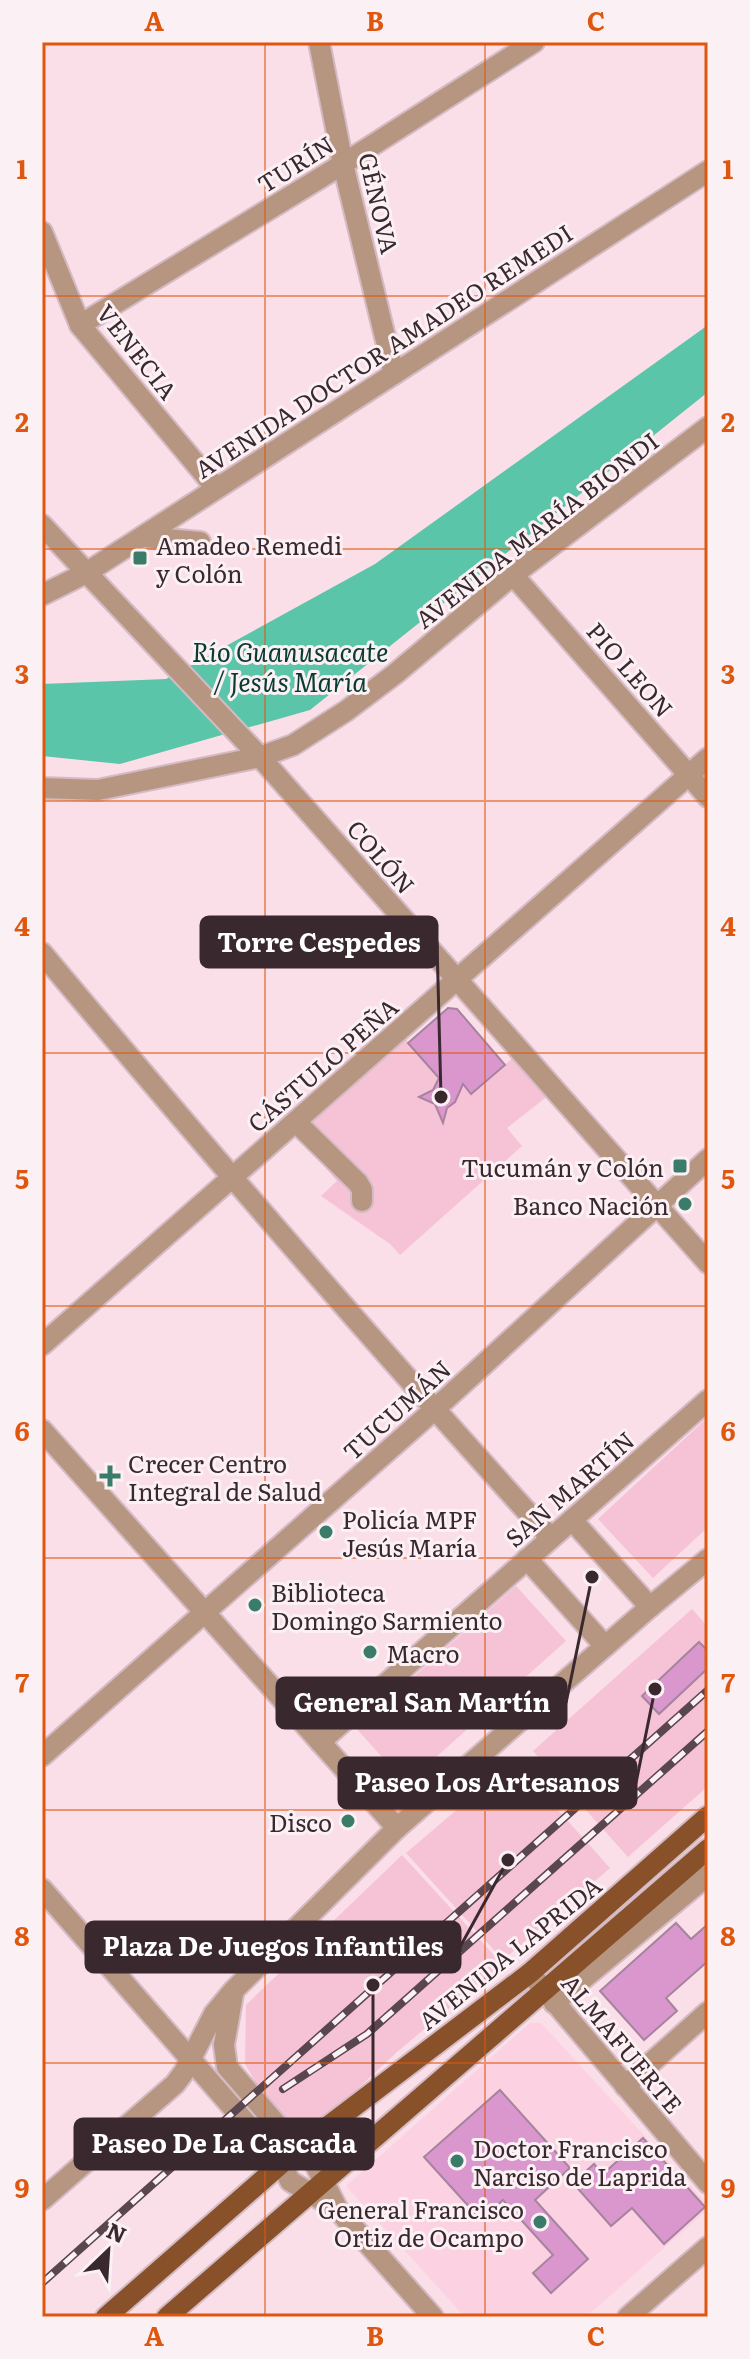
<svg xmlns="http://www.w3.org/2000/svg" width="750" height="2359" font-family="Literata,serif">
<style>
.built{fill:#fcd1e1}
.green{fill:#f6c3d6}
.water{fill:#5ac5a9}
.building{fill:#da97cd;stroke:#a6839e;stroke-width:2}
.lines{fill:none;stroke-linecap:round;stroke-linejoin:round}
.minor-casing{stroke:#d4bac3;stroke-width:24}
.major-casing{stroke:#d4bac3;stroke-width:24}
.minor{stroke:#b69681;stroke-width:20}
.major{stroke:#88512a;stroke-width:20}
.rail-casing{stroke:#5a464e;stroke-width:8}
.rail{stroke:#fbf1f4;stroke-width:5;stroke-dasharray:15;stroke-linecap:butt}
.grid{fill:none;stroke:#df570e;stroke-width:2;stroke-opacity:0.55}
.poi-dot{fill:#3b7b6a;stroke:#fbf1f4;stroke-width:3}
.labels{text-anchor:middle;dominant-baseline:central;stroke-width:6;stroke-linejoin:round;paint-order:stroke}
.street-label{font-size:24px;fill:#3a282f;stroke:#fbf1f4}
.poi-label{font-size:24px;fill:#3a282f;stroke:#fbf1f4;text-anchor:start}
.water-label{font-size:26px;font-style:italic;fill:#093b30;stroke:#fbf1f4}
.leader{fill:none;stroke:#3a282f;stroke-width:3}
.callout-dot{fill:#3a282f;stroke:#fbf1f4;stroke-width:3}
.callout{fill:#3a282f;stroke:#3a282f;stroke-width:3}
.callout-label{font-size:26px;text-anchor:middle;font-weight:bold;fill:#fff}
.neatline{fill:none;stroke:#df570e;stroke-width:3}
.grid-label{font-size:26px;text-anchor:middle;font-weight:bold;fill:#df570e}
</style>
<rect width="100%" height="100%" fill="#fadee8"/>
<path class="built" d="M530 2023H541L708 2205V2209L586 2317H465L346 2186Z"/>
<g class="green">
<path d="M399 1031 428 1066 439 1057 471 1093 520 1052 554 1091 507 1128 522 1146 400 1255 390 1244 321 1196 337 1181 290 1127Z"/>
<path d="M708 1417V1527L653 1578 598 1519Z"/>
<path d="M516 1586 566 1641 406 1784 356 1728Z"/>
<path d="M692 1609 708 1627V1786L628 1857 533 1751Z"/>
<path d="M514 1761 610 1868 503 1960 406 1853Z"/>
<path d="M402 1855 502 1964 397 2052 302 2141 263 2095 245 2064 246 2005Z"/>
</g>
<path class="water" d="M708 325V392L310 710 120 764 42 756V684L166 679 375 564Z"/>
<g class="building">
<path d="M448 1008 457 1009 505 1065 471 1094 463 1084 455 1102 447 1108 443 1123 435 1104 419 1097 433 1090 439 1078 408 1043Z"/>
<path d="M699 1642 708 1651V1668L659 1714 642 1696Z"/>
<path d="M676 1923 691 1939 708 1924V1961L666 1998 677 2011 644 2040 600 1991Z"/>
<path d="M500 2090 570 2168 535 2200 588 2259 551 2293 533 2273 553 2255 503 2200 481 2220 424 2157Z"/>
<path d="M643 2138 705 2207 664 2244 632 2208 611 2226 573 2183 594 2164 603 2174Z"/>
</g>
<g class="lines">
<g class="minor-casing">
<g id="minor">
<path d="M319 42 343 164 394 374"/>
<path d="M42 232 80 325 216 488"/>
<path d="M80 325 343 164 534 42"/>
<path d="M42 525 260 757 708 1263"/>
<path d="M143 537 200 542"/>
<path d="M513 575 708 797"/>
<path d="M42 595 86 573 708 171"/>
<path d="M42 788 98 790 260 757 293 745 346 711 395 674 513 575 708 427"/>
<path d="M42 953C208 1151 377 1347 551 1538"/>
<path d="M296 1122 358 1183 362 1190V1201"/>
<path d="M42 1345 708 758"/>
<path d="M42 1430 397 1828"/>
<path d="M572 1520 650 1607"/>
<path d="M527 1559 605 1646"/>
<path d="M320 1742 708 1400"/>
<path d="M42 1756 434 1410 708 1159"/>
<path d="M42 1889 281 2163 290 2181 338 2210"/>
<path d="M530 1973 708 2183"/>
<path d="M233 1994 224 2045 227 2067 298 2149 314 2162 338 2210 433 2317"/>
<path d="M554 2003 708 1875"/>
<path d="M625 2086 708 2012"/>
<path d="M42 2200 175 2084 184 2072 214 2014 234 1990 397 1828 650 1607 708 1559"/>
<path d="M628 2317 708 2247"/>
</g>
</g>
<g class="major-casing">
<g id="major">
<path d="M106 2317 298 2149 530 1973 708 1816"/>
<path d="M167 2317 708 1849"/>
</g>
</g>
<use href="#minor" class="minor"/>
<use href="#major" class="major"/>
<g class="rail-casing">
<g id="rail">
<path d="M283 2089 367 2034 708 1731"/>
<path d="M42 2283 708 1690"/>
</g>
</g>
<use href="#rail" class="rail"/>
</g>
<path class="grid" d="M265 42V2317M485 42V2317M42 296H708M42 549H708M42 801H708M42 1053H708M42 1306H708M42 1558H708M42 1810H708M42 2063H708"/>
<g class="poi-dot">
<rect x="132" y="550" width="16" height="16" rx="4"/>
<rect x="672" y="1158" width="16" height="16" rx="4"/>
<circle cx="685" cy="1204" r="8"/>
<path d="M106 1464h8v8h8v8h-8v8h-8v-8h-8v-8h8z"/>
<circle cx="326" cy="1532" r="8"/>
<circle cx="255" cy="1605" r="8"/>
<circle cx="370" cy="1652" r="8"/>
<circle cx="348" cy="1821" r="8"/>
<circle cx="457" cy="2161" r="8"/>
<circle cx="540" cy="2222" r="8"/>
</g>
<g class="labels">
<g class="street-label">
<text transform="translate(295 163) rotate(-32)">TURÍN</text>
<text transform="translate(380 203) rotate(77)">GÉNOVA</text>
<text transform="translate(383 350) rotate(-33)">AVENIDA DOCTOR AMADEO REMEDI</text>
<text transform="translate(138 351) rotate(52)">VENECIA</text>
<text transform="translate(536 529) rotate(-38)">AVENIDA MARÍA BIONDI</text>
<text transform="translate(631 669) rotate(49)">PIO LEON</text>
<text transform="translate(382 856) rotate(49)">COLÓN</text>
<text transform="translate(322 1064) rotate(-41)">CÁSTULO PEÑA</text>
<text transform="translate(396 1409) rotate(-42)">TUCUMÁN</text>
<text transform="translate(569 1488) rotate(-41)">SAN MARTÍN</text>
<text transform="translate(509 1952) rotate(-39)">AVENIDA LAPRIDA</text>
<text transform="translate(623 2043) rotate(50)">ALMAFUERTE</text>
</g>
<g class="poi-label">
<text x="156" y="544">Amadeo Remedi<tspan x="156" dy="28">y Colón</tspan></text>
<text x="664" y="1166" text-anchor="end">Tucumán y Colón</text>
<text x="669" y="1204" text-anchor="end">Banco Nación</text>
<text x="128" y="1462">Crecer Centro<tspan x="128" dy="28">Integral de Salud</tspan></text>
<text x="342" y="1518">Policía MPF<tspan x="342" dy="28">Jesús María</tspan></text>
<text x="271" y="1591">Biblioteca<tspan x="271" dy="28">Domingo Sarmiento</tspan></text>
<text x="386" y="1652">Macro</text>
<text x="332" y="1821" text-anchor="end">Disco</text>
<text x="473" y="2147">Doctor Francisco<tspan x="473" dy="28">Narciso de Laprida</tspan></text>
<text x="524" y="2208" text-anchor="end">General Francisco<tspan x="524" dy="28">Ortiz de Ocampo</tspan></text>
</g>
<g class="water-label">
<text x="290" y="650">Río Guanusacate<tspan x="290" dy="30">/ Jesús María</tspan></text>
</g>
</g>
<path class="leader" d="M441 1097L437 942M592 1577L566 1703M655 1689L636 1783M508 1860L460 1947M373 1985L373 2144"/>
<g class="callout-dot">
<circle cx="441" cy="1097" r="8"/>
<circle cx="592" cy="1577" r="8"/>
<circle cx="655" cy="1689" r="8"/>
<circle cx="508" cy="1860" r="8"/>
<circle cx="373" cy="1985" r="8"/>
</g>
<g class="callout">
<rect x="201" y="917" width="236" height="50" rx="8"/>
<rect x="277" y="1678" width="289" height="50" rx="8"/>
<rect x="339" y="1758" width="297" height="50" rx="8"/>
<rect x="86" y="1922" width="374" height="50" rx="8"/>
<rect x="75" y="2119" width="298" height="50" rx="8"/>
</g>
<g class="callout-label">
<text x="319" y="952">Torre Cespedes</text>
<text x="422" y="1712">General San Martín</text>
<text x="487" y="1792">Paseo Los Artesanos</text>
<text x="273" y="1956">Plaza De Juegos Infantiles</text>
<text x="224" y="2153">Paseo De La Cascada</text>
</g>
<rect width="750" height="2359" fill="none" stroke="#fbf1f4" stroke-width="88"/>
<g transform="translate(108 2251) rotate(25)" stroke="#fbf1f4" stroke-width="6" paint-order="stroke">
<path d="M0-6L14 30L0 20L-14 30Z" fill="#3a282f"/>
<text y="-12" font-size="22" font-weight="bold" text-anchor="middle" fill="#3a282f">N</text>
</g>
<rect x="44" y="44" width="662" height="2271" class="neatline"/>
<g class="grid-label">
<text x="154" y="31">A</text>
<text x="375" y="31">B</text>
<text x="596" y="31">C</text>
<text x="22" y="179">1</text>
<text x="728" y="179">1</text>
<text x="22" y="432">2</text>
<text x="728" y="432">2</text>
<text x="22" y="684">3</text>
<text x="728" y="684">3</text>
<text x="22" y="936">4</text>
<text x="728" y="936">4</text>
<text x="22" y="1189">5</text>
<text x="728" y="1189">5</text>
<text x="22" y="1441">6</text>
<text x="728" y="1441">6</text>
<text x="22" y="1693">7</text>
<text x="728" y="1693">7</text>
<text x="22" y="1946">8</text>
<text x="728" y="1946">8</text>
<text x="22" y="2198">9</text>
<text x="728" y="2198">9</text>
<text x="154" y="2346">A</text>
<text x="375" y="2346">B</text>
<text x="596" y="2346">C</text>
</g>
</svg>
